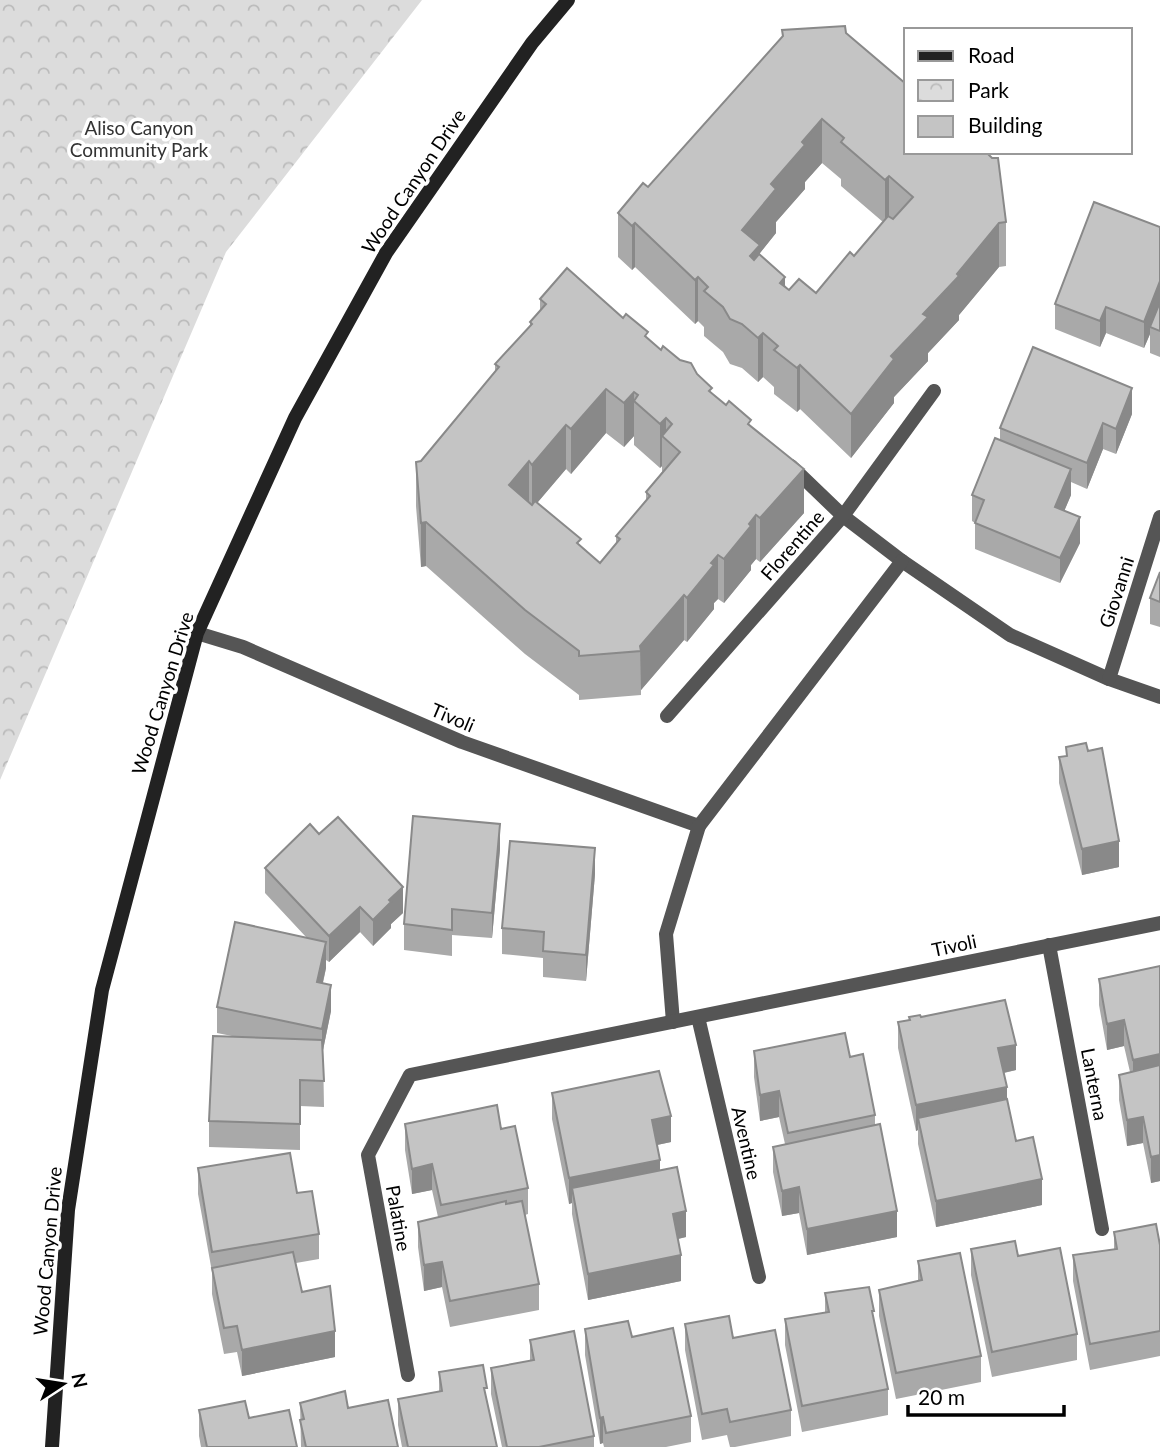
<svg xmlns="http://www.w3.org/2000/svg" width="1160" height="1447" font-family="Lato,sans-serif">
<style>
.park{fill:url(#park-crowns)}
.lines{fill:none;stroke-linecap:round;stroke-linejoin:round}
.lane{stroke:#555;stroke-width:14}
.street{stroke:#555;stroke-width:14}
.secondary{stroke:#222;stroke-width:14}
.wall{fill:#a9a9a9;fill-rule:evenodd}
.shaded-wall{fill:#898989}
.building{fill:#c4c4c4;stroke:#898989;stroke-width:2;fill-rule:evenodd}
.labels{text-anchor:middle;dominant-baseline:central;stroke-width:7;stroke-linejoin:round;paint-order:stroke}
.park-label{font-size:19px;fill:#333;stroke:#fff}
.street-label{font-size:19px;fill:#000;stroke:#fff}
</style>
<defs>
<pattern id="park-crowns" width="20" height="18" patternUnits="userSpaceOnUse" patternTransform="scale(1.75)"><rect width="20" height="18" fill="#dcdcdc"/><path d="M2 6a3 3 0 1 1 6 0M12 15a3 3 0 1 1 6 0" fill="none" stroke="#bbb"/></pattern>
</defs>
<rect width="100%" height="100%" fill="#fff"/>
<path class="park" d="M0 0H422L226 252 0 780Z"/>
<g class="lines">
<path class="lane" d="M791 466 843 516"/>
<g class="street">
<path d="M843 516 902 561 1010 635 1109 679 1160 697"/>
<path d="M197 633 243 647 462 742 699 826 902 561"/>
<path d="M1109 679 1160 517"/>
<path d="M667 716 843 516 934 391"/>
<path d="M1049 945 1102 1229"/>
<path d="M698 1017 759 1277"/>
<path d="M673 1022 666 934 699 826"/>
<path d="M408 1375 368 1155 410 1075 1160 923"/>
</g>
<path class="secondary" d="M52 1447 68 1210 102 990 197 633 295 418 386 253 532 43 568 0"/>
</g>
<g class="wall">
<path d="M846 33 1006 222V266L999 267 959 315V320L928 353V361L894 397V403L851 458 800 409 797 412 774 394V387L763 377 758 382 742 368 730 364 723 352 704 336V327L698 321 695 324 635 267 632 270 618 257V213L648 187ZM822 163 841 179V186L883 222 854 256 816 293 789 290 760 255V253L776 233V222L805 189V182Z"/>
<path d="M1160 227V357L1150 353V334L1144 348 1106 333 1100 347 1055 329V304Z"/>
<path d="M540 299 623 318 661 350 697 374 712 393 751 426 804 513 760 562 756 559 751 565V570L724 603 718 599 714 603V609L687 642 684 640 641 690V695L579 700V695L525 654 426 566 421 567 416 506V462L421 461 495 372V364L530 326V322L540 311ZM606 433 624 447 634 436V445L660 468 662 466V472L646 492V502L616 536V544L600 563 581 546 537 503 566 469 571 474Z"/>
<path d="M1132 414 1116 454 1103 449 1087 489 1071 482V495L1064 511 1080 543 1060 583 975 549V523L972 521V495L1000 440V428Z"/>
<path d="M1160 572V627L1150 624V598Z"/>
<path d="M1066 747 1119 867 1082 875 1059 783V757L1066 756Z"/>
<path d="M319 834 403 913 391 924V928L373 946 360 932 329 962 326 960V968L323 983 331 1011 323 1050 324 1107 300 1106V1150L209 1147V1121L237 1037 217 1033V1007L306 937 265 893V868Z"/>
<path d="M500 849 492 938 452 935V956L404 950V924Z"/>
<path d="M595 874 586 981 543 977V958L502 954V928Z"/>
<path d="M1160 966V1181L1151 1183 1143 1143 1127 1146 1119 1100V1075L1130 1072 1124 1046 1107 1050 1099 1005V979Z"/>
<path d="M921 1017 1016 1070 1004 1073 1007 1099 1016 1141 1042 1205 936 1227 918 1144V1130L916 1131 898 1048V1022Z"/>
<path d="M754 1051 850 1057 875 1115V1125L897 1237 807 1255 799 1213 782 1216 773 1172V1147L785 1144 779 1117 760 1121 754 1077Z"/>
<path d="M552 1093 671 1142 657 1145 660 1171 686 1237 678 1239 681 1281 588 1300 572 1214V1203L569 1204 552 1119Z"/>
<path d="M405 1124 501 1129 528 1188V1214L525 1215 539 1284V1310L450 1327 442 1287 424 1291 418 1247V1222L438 1217 432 1190 412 1194 405 1150Z"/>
<path d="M198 1168 297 1193 319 1234V1259L296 1263 302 1292 335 1357 242 1376 237 1352 224 1354 212 1294V1272L198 1194Z"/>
<path d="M1114 1232 1160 1245V1356L1090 1370 1073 1281V1255L1114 1249Z"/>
<path d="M971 1249 1018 1256 1077 1334V1360L992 1377 971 1275Z"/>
<path d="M918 1261 981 1356V1382L896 1399 879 1316V1290L918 1281Z"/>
<path d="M825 1293 874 1324 888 1389V1415L802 1432 785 1345V1319L825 1313Z"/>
<path d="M685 1324 733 1338 791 1410V1436L735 1447H730L727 1435 702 1440 685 1350Z"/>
<path d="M585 1329 632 1337 691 1416V1442L666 1447H604L603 1443 600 1444 585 1355Z"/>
<path d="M530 1340 594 1436V1447H502L491 1394V1368L530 1361Z"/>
<path d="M439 1372 487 1400 497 1447H402L398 1425V1399L439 1392Z"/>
<path d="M300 1403 348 1408 398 1447H301Z"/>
<path d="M199 1410 249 1418 297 1447H201L199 1436Z"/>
</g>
<g class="shaded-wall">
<path d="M822 119V163L805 182V189L776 222V233L760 253V289L742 230 771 184 802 142Z"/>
<path d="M889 176V220L885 224V180Z"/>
<path d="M635 223V267L632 270V226Z"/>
<path d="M999 223V267L959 315V320L928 353V361L894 397V403L851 458V414L891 356 923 314Z"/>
<path d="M698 277V321L695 324V280Z"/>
<path d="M785 277V321L780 283Z"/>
<path d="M1160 281V307L1150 327V334L1144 348V322Z"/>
<path d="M1106 307V333L1100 347V321Z"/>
<path d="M763 333V377L758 382V338Z"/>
<path d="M800 365V409L797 412V368Z"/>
<path d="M1132 388V414L1116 454V429Z"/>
<path d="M606 389V433L571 474V429Z"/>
<path d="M634 392V436L624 447V403Z"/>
<path d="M666 418V439L662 436V466L660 468V424Z"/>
<path d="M1103 423V449L1087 489V463Z"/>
<path d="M566 425V469L532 509V465Z"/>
<path d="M529 461V506L509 485Z"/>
<path d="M804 469V513L760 562V518Z"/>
<path d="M1071 469V495L1055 533V507Z"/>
<path d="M756 515V559L751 565V570L724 603V559Z"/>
<path d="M1080 517V543L1060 583V558Z"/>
<path d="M426 522V566L421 567V523Z"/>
<path d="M718 555V599L714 603V609L687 642V598L711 563Z"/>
<path d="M684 595V640L641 690 640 646Z"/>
<path d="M500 824V849L492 938V913Z"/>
<path d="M1119 841V867L1082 875V849Z"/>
<path d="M595 848V874L586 981V955Z"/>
<path d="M403 887V913L391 924V928L373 946V920L389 900Z"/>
<path d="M360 907V932L329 962V936Z"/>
<path d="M326 942V968L317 1008V982Z"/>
<path d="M331 985V1011L322 1055V1029Z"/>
<path d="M1124 1020V1046L1107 1050V1024Z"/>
<path d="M1016 1045V1070L998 1074V1048Z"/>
<path d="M1160 1054V1080L1133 1086V1060Z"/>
<path d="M1007 1087V1112L918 1118V1130L916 1131V1105Z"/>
<path d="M779 1091V1117L760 1121V1095Z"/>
<path d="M671 1116V1142L652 1146V1120Z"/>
<path d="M1143 1117V1143L1127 1146V1120Z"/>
<path d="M1160 1155V1181L1151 1183V1157Z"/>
<path d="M660 1160V1185L572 1188V1203L569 1204V1178Z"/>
<path d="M432 1164V1190L412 1194V1169Z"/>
<path d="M1042 1179V1205L936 1227V1201Z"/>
<path d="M799 1187V1213L782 1216V1191Z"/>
<path d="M686 1211V1237L673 1240V1214Z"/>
<path d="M897 1211V1237L807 1255V1229Z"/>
<path d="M681 1255V1281L588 1300V1274Z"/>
<path d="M442 1262V1287L424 1291V1265Z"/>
<path d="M335 1331V1357L242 1376V1350Z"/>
<path d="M603 1417V1443L600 1444V1418Z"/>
</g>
<g class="building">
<path d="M845 26 846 33 906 84V152H986L992 158H998L1006 222 999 223 957 274 959 276 923 314 928 317 891 356 894 359 851 414 800 365 797 368 774 350 778 346 763 333 758 338 742 324 730 319 723 307 704 291 708 287 698 277 695 280 635 223 632 226 618 213 643 183 648 187 783 36 782 30ZM822 119 844 138 841 142 885 180 889 176 913 197 893 219 888 216 854 256 850 252 816 293 799 279 789 290 780 283 785 277 759 254 754 260 750 256 760 245 742 230 776 189 771 184 805 145 802 142Z"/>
<path d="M1094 202 1160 227V281L1144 322 1106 307 1100 321 1055 304Z"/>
<path d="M567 268 623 318 626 314 648 332 645 336 661 350 663 346 680 360 691 363 697 374 712 388 709 391 726 405 729 401 751 420 748 424 804 469 760 518 756 515 749 524 751 526 724 559 718 555 711 563 714 565 687 598 684 595 640 646 641 651 579 656V651L525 610 426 522 421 523 416 462 421 461 499 367 495 364 532 324 530 322 546 304 540 299ZM606 389 624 403 634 392 638 395 634 401 660 424 666 418 672 424 662 436 680 452 646 492 650 496 616 536 620 539 600 563 577 543 581 539 535 501 532 505 509 485 529 461 532 465 566 425 571 429Z"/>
<path d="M1160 302V331L1150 327Z"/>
<path d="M1033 347 1132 388 1116 429 1103 423 1087 463 1000 428Z"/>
<path d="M995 438 1071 469 1055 507 1080 517 1060 558 975 523 984 500 972 495Z"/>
<path d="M1160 572V602L1150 598Z"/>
<path d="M1086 743 1088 751 1102 748 1119 841 1082 849 1059 757 1067 756 1066 747Z"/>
<path d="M413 816 500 824 492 913 452 909V930L404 924Z"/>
<path d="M338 817 403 887 389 900 391 902 373 920 360 907 329 936 265 868 310 824 319 834Z"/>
<path d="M510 841 595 848 586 955 543 951 544 932 502 928Z"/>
<path d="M235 922 326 942 317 982 331 985 322 1029 217 1007Z"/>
<path d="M1160 966V1054L1133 1060 1124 1020 1107 1024 1099 979Z"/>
<path d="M1005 1000 1016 1045 998 1048 1007 1087 916 1105 898 1022 910 1020 909 1017 920 1015 921 1017Z"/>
<path d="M845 1033 850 1057 863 1054 875 1115 788 1133 779 1091 760 1095 754 1051Z"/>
<path d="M213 1036 322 1040 324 1081 300 1080V1124L209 1121Z"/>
<path d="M1160 1065V1155L1151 1157 1143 1117 1127 1120 1119 1075Z"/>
<path d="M659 1071 671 1116 652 1120 660 1160 569 1178 552 1093Z"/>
<path d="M1007 1099 1016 1141 1033 1137 1042 1179 936 1201 918 1118Z"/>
<path d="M497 1105 501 1129 515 1126 528 1188 441 1205 432 1164 412 1169 405 1124Z"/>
<path d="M880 1124 897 1211 807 1229 799 1187 782 1191 773 1147Z"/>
<path d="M290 1153 297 1193 312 1191 319 1234 212 1252 198 1168Z"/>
<path d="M677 1167 686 1211 673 1214 681 1255 588 1274 572 1188Z"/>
<path d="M506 1201V1204L522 1201 539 1284 450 1301 442 1262 424 1265 418 1222Z"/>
<path d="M1156 1224 1160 1245V1331L1090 1344 1073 1255 1117 1249 1114 1232Z"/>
<path d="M1015 1241 1018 1256 1060 1248 1077 1334 992 1352 971 1249Z"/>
<path d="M293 1252 302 1292 330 1286 335 1331 242 1350 237 1326 224 1328 212 1268Z"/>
<path d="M960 1253 981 1356 896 1373 879 1290 922 1280 918 1261Z"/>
<path d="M869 1287 874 1311H872L888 1389 802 1406 785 1319 829 1312 825 1293Z"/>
<path d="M729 1316 733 1338 775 1330 791 1410 730 1422 727 1409 702 1414 685 1324Z"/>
<path d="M628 1321 632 1337 673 1328 691 1416 606 1433 603 1417 600 1418 585 1329Z"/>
<path d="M574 1331 594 1436 539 1447H507L491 1368 534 1360 530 1340Z"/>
<path d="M483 1365 487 1388H484L497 1447H408L398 1399 442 1391 439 1372Z"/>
<path d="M345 1391 348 1408 388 1400 398 1447H306L300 1420 304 1419 300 1403Z"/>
<path d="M245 1401 249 1418 289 1410 297 1447H207L199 1410Z"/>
</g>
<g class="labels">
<g class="park-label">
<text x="139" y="127">Aliso Canyon<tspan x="139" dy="22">Community Park</tspan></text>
</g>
<g class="street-label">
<text transform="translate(413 181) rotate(-56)">Wood Canyon Drive</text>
<text transform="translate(792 545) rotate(-49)">Florentine</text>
<text transform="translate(1116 592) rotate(-72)">Giovanni</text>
<text transform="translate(162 693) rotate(-73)">Wood Canyon Drive</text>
<text transform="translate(453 717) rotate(23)">Tivoli</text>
<text transform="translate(954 945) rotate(-12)">Tivoli</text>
<text transform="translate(1095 1084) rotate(79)">Lanterna</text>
<text transform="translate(747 1143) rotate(77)">Aventine</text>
<text transform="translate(399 1218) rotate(80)">Palatine</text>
<text transform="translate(47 1251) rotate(-85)">Wood Canyon Drive</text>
</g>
</g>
<rect x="904" y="28" width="228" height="126" fill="#ffffff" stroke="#999999" stroke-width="2"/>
<rect x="918" y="51" width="35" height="10" fill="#222222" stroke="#999999" stroke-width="2"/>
<text x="968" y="63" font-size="21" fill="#000000">Road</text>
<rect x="918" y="80" width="35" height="21" fill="url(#park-crowns)" stroke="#999999" stroke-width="2"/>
<text x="968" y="98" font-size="21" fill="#000000">Park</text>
<rect x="918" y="116" width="35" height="21" fill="#c4c4c4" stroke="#999999" stroke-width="2"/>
<text x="968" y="133" font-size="21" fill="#000000">Building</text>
<g transform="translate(63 1384) rotate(78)" stroke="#ffffff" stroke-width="5" paint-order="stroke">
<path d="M0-5L12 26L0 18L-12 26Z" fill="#000000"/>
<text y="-10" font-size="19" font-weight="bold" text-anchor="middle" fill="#000000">N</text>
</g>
<path d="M908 1405v10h156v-10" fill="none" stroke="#000000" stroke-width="3.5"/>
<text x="918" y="1405" font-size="21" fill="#000000" stroke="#ffffff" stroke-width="5" paint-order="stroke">20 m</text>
</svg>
